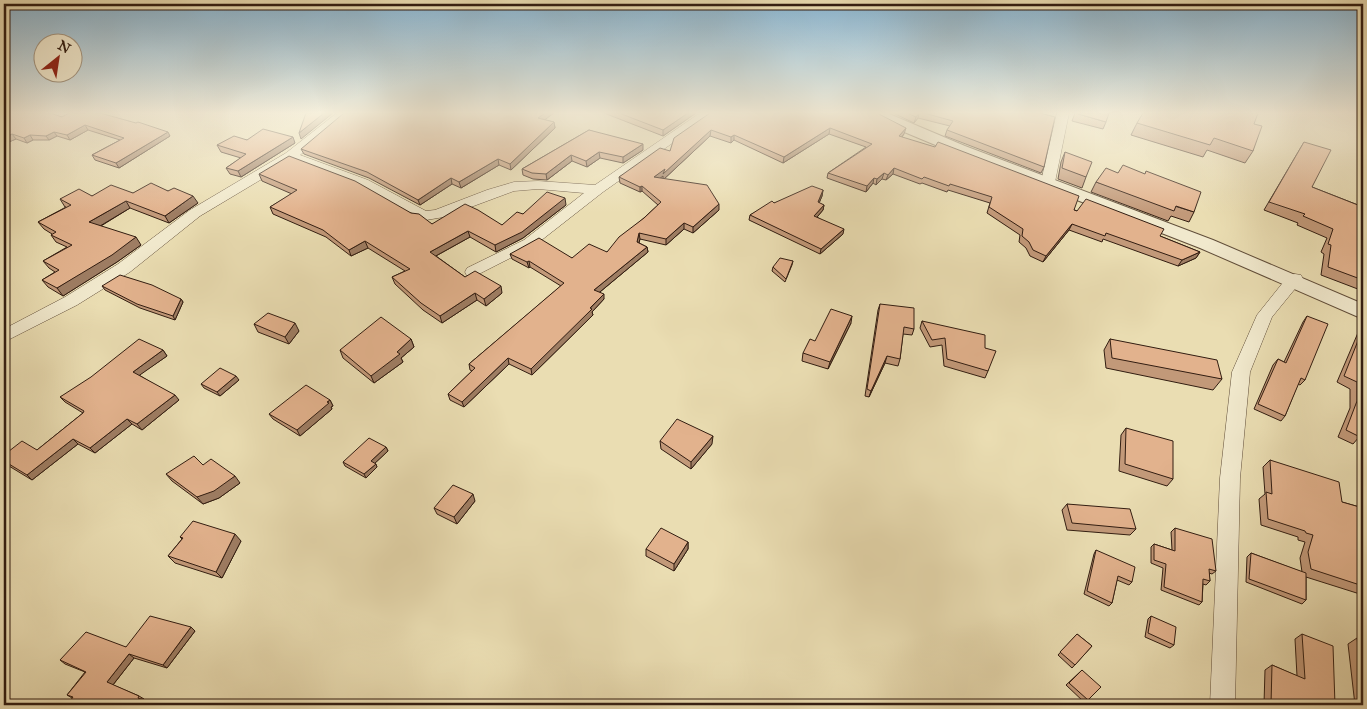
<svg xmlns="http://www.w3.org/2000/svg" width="1367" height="709" font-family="'IM FELL Great Primer',serif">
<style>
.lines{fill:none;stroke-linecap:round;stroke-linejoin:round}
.minor-casing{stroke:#604d39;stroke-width:1}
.tertiary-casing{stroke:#604d39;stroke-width:2}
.minor{fill:#f1e9cd;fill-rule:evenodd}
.tertiary{fill:#f1e9cd;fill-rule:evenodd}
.wall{fill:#c29979;stroke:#321d11}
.shaded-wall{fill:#9e7d63;stroke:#321d11}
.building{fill:#e2b28d;stroke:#321d11}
</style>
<rect width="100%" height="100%" fill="#eaddb2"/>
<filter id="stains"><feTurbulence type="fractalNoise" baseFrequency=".004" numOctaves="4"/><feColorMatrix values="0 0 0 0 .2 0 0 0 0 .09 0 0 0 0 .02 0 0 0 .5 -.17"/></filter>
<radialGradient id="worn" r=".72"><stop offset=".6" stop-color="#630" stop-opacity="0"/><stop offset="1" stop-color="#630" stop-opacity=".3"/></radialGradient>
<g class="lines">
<g class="minor-casing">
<g id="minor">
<path d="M337 113H351L300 155 368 180 426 211 435 210 487 190 514 182 538 181 595 185 700 113H715L603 192 534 246 473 277 467 276 465 272 467 268 524 240 584 193 538 189 514 191 444 217 426 220 414 218 358 186 292 161 200 216 130 272 77 305 4 342V329L65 297 118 264 190 210 286 153Z"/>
<path d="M1057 113H1069L1055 182 1048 186 1041 182Z"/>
<path d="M1295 274 1301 275 1303 279 1272 317 1250 372 1240 478 1235 705H1210L1220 478 1232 372 1257 315 1289 275Z"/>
</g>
</g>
<g class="tertiary-casing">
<path id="tertiary" d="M867 113H887L965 146 1213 240 1363 304V319L1200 248 933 144 890 126Z"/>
</g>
<use href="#minor" class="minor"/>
<use href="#tertiary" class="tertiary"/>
</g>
<g class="wall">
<path d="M4 113 62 117 170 136 119 168 95 160 92 155 120 140 88 130 70 140 57 136 49 140H33L27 143 16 139 4 144Z"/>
<path d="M604 113H696L663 136Z"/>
<path d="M710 113 904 134 902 137 1077 211 1160 236 1200 252 1196 258 1178 266 1103 239 1102 242 1069 230 1043 262 1030 256 1026 248 1019 242 1020 235 987 213 990 203 948 190 947 192 922 183 920 184 893 174 886 180 882 179 876 185 873 183 866 192 827 178 828 173 866 147 829 134 783 163 734 140 731 143 710 136 664 179 719 210 693 233 684 229 666 245 640 239 639 243 647 247 648 252 600 292 604 299 592 312 593 315 532 375 509 364 464 407 450 400 448 394 472 371 470 370 469 364 561 286 530 267 529 268 512 259 510 254 572 258 607 252 658 205 642 191 640 192 620 183 619 177 670 151Z"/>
<path d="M893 113H1040L1044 167 1041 173 945 136 947 130 950 126 918 118 914 123Z"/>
<path d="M1075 113 1106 122 1103 129 1072 121Z"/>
<path d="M545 120 554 122 555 128 511 170 499 165 461 188 452 184 420 205 369 178 304 154 301 149Z"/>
<path d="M1137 123 1254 124 1253 151 1245 163 1207 150 1203 157 1131 135Z"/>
<path d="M589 130 643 150 623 163 600 158 587 167 572 161 547 180 533 179 523 175 522 169Z"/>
<path d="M247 140 295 143 241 177 230 174 226 168 241 158 221 152 217 145Z"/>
<path d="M1304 142 1312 187 1363 207V291L1321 275 1324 254 1321 252 1327 238 1297 225 1298 223 1264 210Z"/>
<path d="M1065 152 1086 177 1082 188 1058 179 1061 162Z"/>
<path d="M259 174 411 213 432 224 502 225 523 214 566 205 523 238 496 252 470 237 436 256 465 277 502 293 486 306 477 300 442 323 423 310 395 284 392 277 405 271 368 248 351 256 326 237 273 214 270 207 292 194 262 181Z"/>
<path d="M1096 182 1194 212 1189 222 1171 216 1168 221 1091 192Z"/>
<path d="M823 190 822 196 819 203 824 205 823 210 817 217 843 234 820 254 749 220 750 215 774 203Z"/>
<path d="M168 191 198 203 169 223 130 208 101 226 141 245 117 262 63 296 48 287 42 280 55 272 49 268 43 261 67 247 56 242 51 235 52 234 44 229 38 222 66 207H65L60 199 92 196Z"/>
<path d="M793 261 792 265 785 282 772 271 773 267Z"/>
<path d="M102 286 181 299 183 302 175 320 140 308 105 290Z"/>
<path d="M880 304 914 329 912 335 903 334 900 359 898 366 885 363 869 397 865 396 878 310Z"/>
<path d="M1307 316 1305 380 1300 385 1298 384 1285 416 1281 421 1254 409 1273 365 1278 359 1284 362 1303 322Z"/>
<path d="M922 321 985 348 988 371 985 378 944 366 942 345 930 347 920 328Z"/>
<path d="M1363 322V439L1359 437 1353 444 1338 437 1350 408V389L1337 382 1360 328Z"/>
<path d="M851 323 828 369 802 361 803 353 815 341Z"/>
<path d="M254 324 299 331 289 344 258 332Z"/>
<path d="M411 339 414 347 401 358 403 362 374 383 343 358 340 350Z"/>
<path d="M1110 339 1222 379 1213 390 1106 368 1104 350Z"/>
<path d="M163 350 167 356 139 375 179 400 142 430 132 424 95 453 78 444 32 480 4 463V455L37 450 83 413 65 402 60 397Z"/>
<path d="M239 380 220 396 204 388 201 384Z"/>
<path d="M330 400 333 406 331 407 332 409 300 436 273 419 269 414Z"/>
<path d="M1126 428 1173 479 1167 486 1119 471 1121 435Z"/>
<path d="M660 441 712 444 691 469 661 449Z"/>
<path d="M386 447 388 451 375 463 377 467 366 478 345 466 343 462Z"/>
<path d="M1270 460 1342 502 1363 508V600V595L1306 577V600L1302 604 1246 582 1247 557 1251 553 1302 572 1300 558 1305 542 1298 540V537L1261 525 1259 499 1265 494 1263 467Z"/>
<path d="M203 465 240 483 219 498 203 504 172 481 166 474Z"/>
<path d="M475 501 457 524 437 514 434 508Z"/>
<path d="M1067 504 1136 529 1130 535 1067 530 1062 510Z"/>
<path d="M1175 528 1216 571 1212 574 1209 573 1210 581 1206 585 1203 584 1202 602 1199 605 1161 590 1163 568 1151 563V547L1154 544 1172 550 1171 532Z"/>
<path d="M180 537 241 541 222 578 175 563 168 556 182 539Z"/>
<path d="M688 542V549L674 571 646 556V549Z"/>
<path d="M1096 550 1132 582 1129 585 1117 580 1112 603 1109 606 1084 594 1094 554Z"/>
<path d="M1151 616 1174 645 1170 648 1145 637 1148 619Z"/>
<path d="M195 631 167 668 134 658 113 685 139 696 144 699 72 698 67 695 85 672 65 664 60 660 126 647Z"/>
<path d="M1077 634 1092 646 1072 668 1058 655Z"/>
<path d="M1302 634 1335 705H1251L1258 701 1264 704 1265 670 1272 665 1297 676 1295 639Z"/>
<path d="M1357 638 1363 640V705H1355L1348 644Z"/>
<path d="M1082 670 1088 700 1085 703 1066 685Z"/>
</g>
<g class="shaded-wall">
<path d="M324 113H333L301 139 299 133Z"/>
<path d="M545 113H554L539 124 538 118Z"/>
<path d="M688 113H696L663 136V130Z"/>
<path d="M919 113 918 118 914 123 916 117Z"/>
<path d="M554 122 555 128 511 170 510 164Z"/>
<path d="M85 125 88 130 70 140 67 135Z"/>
<path d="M830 128 829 134 783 163 784 157Z"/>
<path d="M906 128 904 134 897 142 899 136Z"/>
<path d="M711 130 710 136 663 180V176L654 183V177Z"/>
<path d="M54 132 57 136 49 140 46 136Z"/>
<path d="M168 132 170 136 119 168 116 163Z"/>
<path d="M12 134 16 139 4 144V138Z"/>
<path d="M30 135 33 140 27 143 24 138Z"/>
<path d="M734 135V140L731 143V137Z"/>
<path d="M293 137 295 143 241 177 238 171Z"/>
<path d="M643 144V150L623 163V157Z"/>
<path d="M599 152 600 158 587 167 586 161Z"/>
<path d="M571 155 572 161 547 180 546 174Z"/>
<path d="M498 159 499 165 461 188 459 182Z"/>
<path d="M894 168 893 174 886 180 888 175Z"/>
<path d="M884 173 882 179 876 185 877 179Z"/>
<path d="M451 178 452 184 420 205 418 200Z"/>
<path d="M874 178 873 183 866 192 867 186Z"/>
<path d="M642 186V191L640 192V187Z"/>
<path d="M823 190 822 196 817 208 818 202Z"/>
<path d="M193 196 198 203 169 223 165 216Z"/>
<path d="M565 198 566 205 523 238 496 252 495 245Z"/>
<path d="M126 201 130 208 95 229 89 222Z"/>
<path d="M719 204V210L693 233V227Z"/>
<path d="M824 205 823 210 813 222 814 216Z"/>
<path d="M684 223V229L666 245V239Z"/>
<path d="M1072 224 1069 230 1043 262 1046 256Z"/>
<path d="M844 229 843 234 820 254 821 249Z"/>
<path d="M468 231 470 237 432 258 430 252Z"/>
<path d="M639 233 640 239 637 248V242Z"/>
<path d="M136 237 141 245 117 262 63 296 57 288Z"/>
<path d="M365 241 368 248 351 256 349 250Z"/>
<path d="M647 247 648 252 595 296 594 290Z"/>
<path d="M1200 252 1196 258 1178 266 1182 260Z"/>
<path d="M529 261 530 267 529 268 527 262Z"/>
<path d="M501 286 502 293 486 306 484 299Z"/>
<path d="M475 293 477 300 442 323 440 316Z"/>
<path d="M604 294V299L592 312 593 315 532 375 531 369Z"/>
<path d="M181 299 183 302 175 320 173 316Z"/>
<path d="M852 316 851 323 828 369 830 362Z"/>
<path d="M295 323 299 331 289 344 285 337Z"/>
<path d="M411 339 414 347 401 358 403 362 374 383 371 376Z"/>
<path d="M163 350 167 356 137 377 133 372Z"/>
<path d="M887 356 885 363 869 397 871 391Z"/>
<path d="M508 358 509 364 464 407 462 402Z"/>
<path d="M236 376 239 380 220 396 217 392Z"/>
<path d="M175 395 179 400 142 430 137 424Z"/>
<path d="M330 400 333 406 331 407 332 409 300 436 297 430Z"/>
<path d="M127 419 132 424 95 453 90 448Z"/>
<path d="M713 436 712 444 691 469V462Z"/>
<path d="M73 439 78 444 32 480 27 475Z"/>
<path d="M386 447 388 451 373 465 371 461Z"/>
<path d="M376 464 377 467 366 478 364 474Z"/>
<path d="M235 476 240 483 219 498 203 504 197 497Z"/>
<path d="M473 494 475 501 457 524 454 517Z"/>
<path d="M235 534 241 541 222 578 216 572Z"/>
<path d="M688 542V549L674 571V564Z"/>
<path d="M191 627 195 631 167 668 163 665Z"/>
<path d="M129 654 134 658 112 686 107 682Z"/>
</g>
<g class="building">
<path d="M4 113H50L62 117 69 113H100L136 123 138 122 168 132 116 163 92 155 124 138 85 125 67 135 54 132 46 136 30 135 24 138 12 134 4 138Z"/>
<path d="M306 113H324L299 133Z"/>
<path d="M344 113H545L538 118 554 122 510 164 498 159 459 182 451 178 418 200 367 172 301 149Z"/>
<path d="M619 113H688L663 130Z"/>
<path d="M710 113H877L906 128 899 136 935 147 938 142 1079 196 1074 210 1077 211 1086 199 1164 229 1160 236 1200 252 1182 260 1106 233 1105 236 1072 224 1046 256 1033 250 1029 242 1022 236 1023 229 989 207 992 197 950 184 949 186 924 177 922 179 894 168 888 175 884 173 877 179 874 178 867 186 828 173 872 144 830 128 784 157 734 135 731 137 711 130 663 174 665 169 654 177 707 185 719 204 693 227 684 223 666 239 639 233 637 242 647 247 594 290 604 294 590 308 592 309 531 369 508 358 462 402 448 394 475 368 469 364 564 283 529 261 527 262 510 254 539 238 572 258 589 244 607 252 619 237 644 218 661 202 642 186 640 187 619 177 660 148 670 151 674 138Z"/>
<path d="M907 113H919L916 117Z"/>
<path d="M924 113H1040L1055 117 1044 167 947 130 953 121Z"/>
<path d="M1075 113H1109L1106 122Z"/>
<path d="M1143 113H1258L1254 124 1262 126 1253 151 1214 138 1210 145 1137 123Z"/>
<path d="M263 129 293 137 238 171 226 168 246 154 217 145 234 136 247 140Z"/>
<path d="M589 130 643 144 623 157 599 152 586 161 571 155 546 174 532 173 522 169Z"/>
<path d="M1304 142 1331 150 1312 187 1363 207V280L1328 267 1331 245 1328 244 1333 229 1303 216 1305 214 1269 202Z"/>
<path d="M1065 152 1092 162 1086 177 1062 168Z"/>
<path d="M289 156 355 181 411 213 419 214 432 224 465 204 478 210 502 225 517 212 523 214 547 192 565 198 522 232 495 245 468 231 430 252 465 277 475 271 501 286 484 299 475 293 440 316 421 303 392 277 410 269 365 241 349 250 323 230 270 207 297 190 259 174Z"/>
<path d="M1123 165 1145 174 1146 171 1201 192 1194 212 1176 206 1174 211 1096 182 1106 168 1118 173Z"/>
<path d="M151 183 168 191 174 188 193 196 165 216 126 201 89 222 136 237 112 255 57 288 42 280 59 270 43 261 72 245 51 235 56 232 38 222 71 205 60 199 79 189 92 196 111 185 133 193Z"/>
<path d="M812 186 823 190 818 202 824 205 814 216 844 229 821 249 750 215 772 201 774 203Z"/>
<path d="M780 258 793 261 786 279 773 267Z"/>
<path d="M120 275 152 285 181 299 173 316 137 304 102 286Z"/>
<path d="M880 304 914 308V329L904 327 900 359 887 356 871 391 867 389Z"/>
<path d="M831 309 852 316 830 362 803 353 810 339 815 341Z"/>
<path d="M268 313 295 323 285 337 254 324Z"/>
<path d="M1307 316 1328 324 1305 380 1301 378 1285 416 1258 404 1278 359 1286 363Z"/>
<path d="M381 317 411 339 397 352 400 354 371 376 340 350Z"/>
<path d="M922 321 985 335V348L996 351 988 371 947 359 945 338 932 340Z"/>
<path d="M1363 328V429H1362L1360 437 1346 430 1357 401V382L1344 376Z"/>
<path d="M139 339 163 350 133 372 175 395 137 424 127 419 90 448 73 439 27 475 4 461V455L22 441 37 450 83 413 84 411 60 397 91 377Z"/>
<path d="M1110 339 1217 360 1222 379 1112 358Z"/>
<path d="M220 368 236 376 217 392 201 384Z"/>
<path d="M306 385 330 400 327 402 329 403 297 430 269 414Z"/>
<path d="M677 419 713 436 691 462 660 441Z"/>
<path d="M1126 428 1173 441V479L1125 464Z"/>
<path d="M369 438 386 447 371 461 376 464 364 474 343 462Z"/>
<path d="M194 456 203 465 211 459 235 476 214 491 197 497 166 474Z"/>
<path d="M1270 460 1339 482 1342 502 1363 508V586L1311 569 1308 552 1313 535 1306 533 1305 531 1268 519 1266 492 1272 494Z"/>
<path d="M453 485 473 494 454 517 434 508Z"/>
<path d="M1067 504 1130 509 1136 529 1072 523Z"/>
<path d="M193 521 235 534 216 572 168 556 183 538 180 537Z"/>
<path d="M661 528 688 542 674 564 646 549Z"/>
<path d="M1175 528 1212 539 1216 571 1209 569 1210 581 1203 579 1202 602 1164 587 1166 564 1154 560V544L1175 551Z"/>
<path d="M1096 550 1135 567 1132 582 1118 576 1112 603 1087 591Z"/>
<path d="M1251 553 1306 573V600L1249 579Z"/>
<path d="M150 616 191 627 163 665 129 654 107 682 139 696 138 698 153 705H67L73 697 67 695 86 672 60 660 86 632 126 647Z"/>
<path d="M1151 616 1176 627 1174 645 1148 633Z"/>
<path d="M1077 634 1092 646 1075 665 1060 652Z"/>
<path d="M1302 634 1333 646 1335 705H1271L1272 665 1305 679Z"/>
<path d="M1357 638 1363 640V688Z"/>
<path d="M1082 670 1101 687 1088 700 1069 683Z"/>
<path d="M1258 701 1267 705H1258Z"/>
</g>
<linearGradient id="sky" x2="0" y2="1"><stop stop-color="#89b6d3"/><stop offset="0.53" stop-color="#f6f0dc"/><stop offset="1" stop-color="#f6f0dc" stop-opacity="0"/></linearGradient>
<rect width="1367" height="213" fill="url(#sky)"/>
<rect width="1367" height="709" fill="none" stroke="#eaddb2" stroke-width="20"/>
<rect x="5" y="5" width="1357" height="699" fill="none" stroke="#321d11" stroke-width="2.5"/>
<rect x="10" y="10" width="1347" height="689" fill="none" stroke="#321d11"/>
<g transform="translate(58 58) rotate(30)"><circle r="24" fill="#f1e9cd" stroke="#a59782"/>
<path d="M0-4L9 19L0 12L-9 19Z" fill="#8f2418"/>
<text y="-8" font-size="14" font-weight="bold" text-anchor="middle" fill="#321d11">N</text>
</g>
<rect width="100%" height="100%" filter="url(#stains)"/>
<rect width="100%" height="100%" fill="url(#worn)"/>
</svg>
